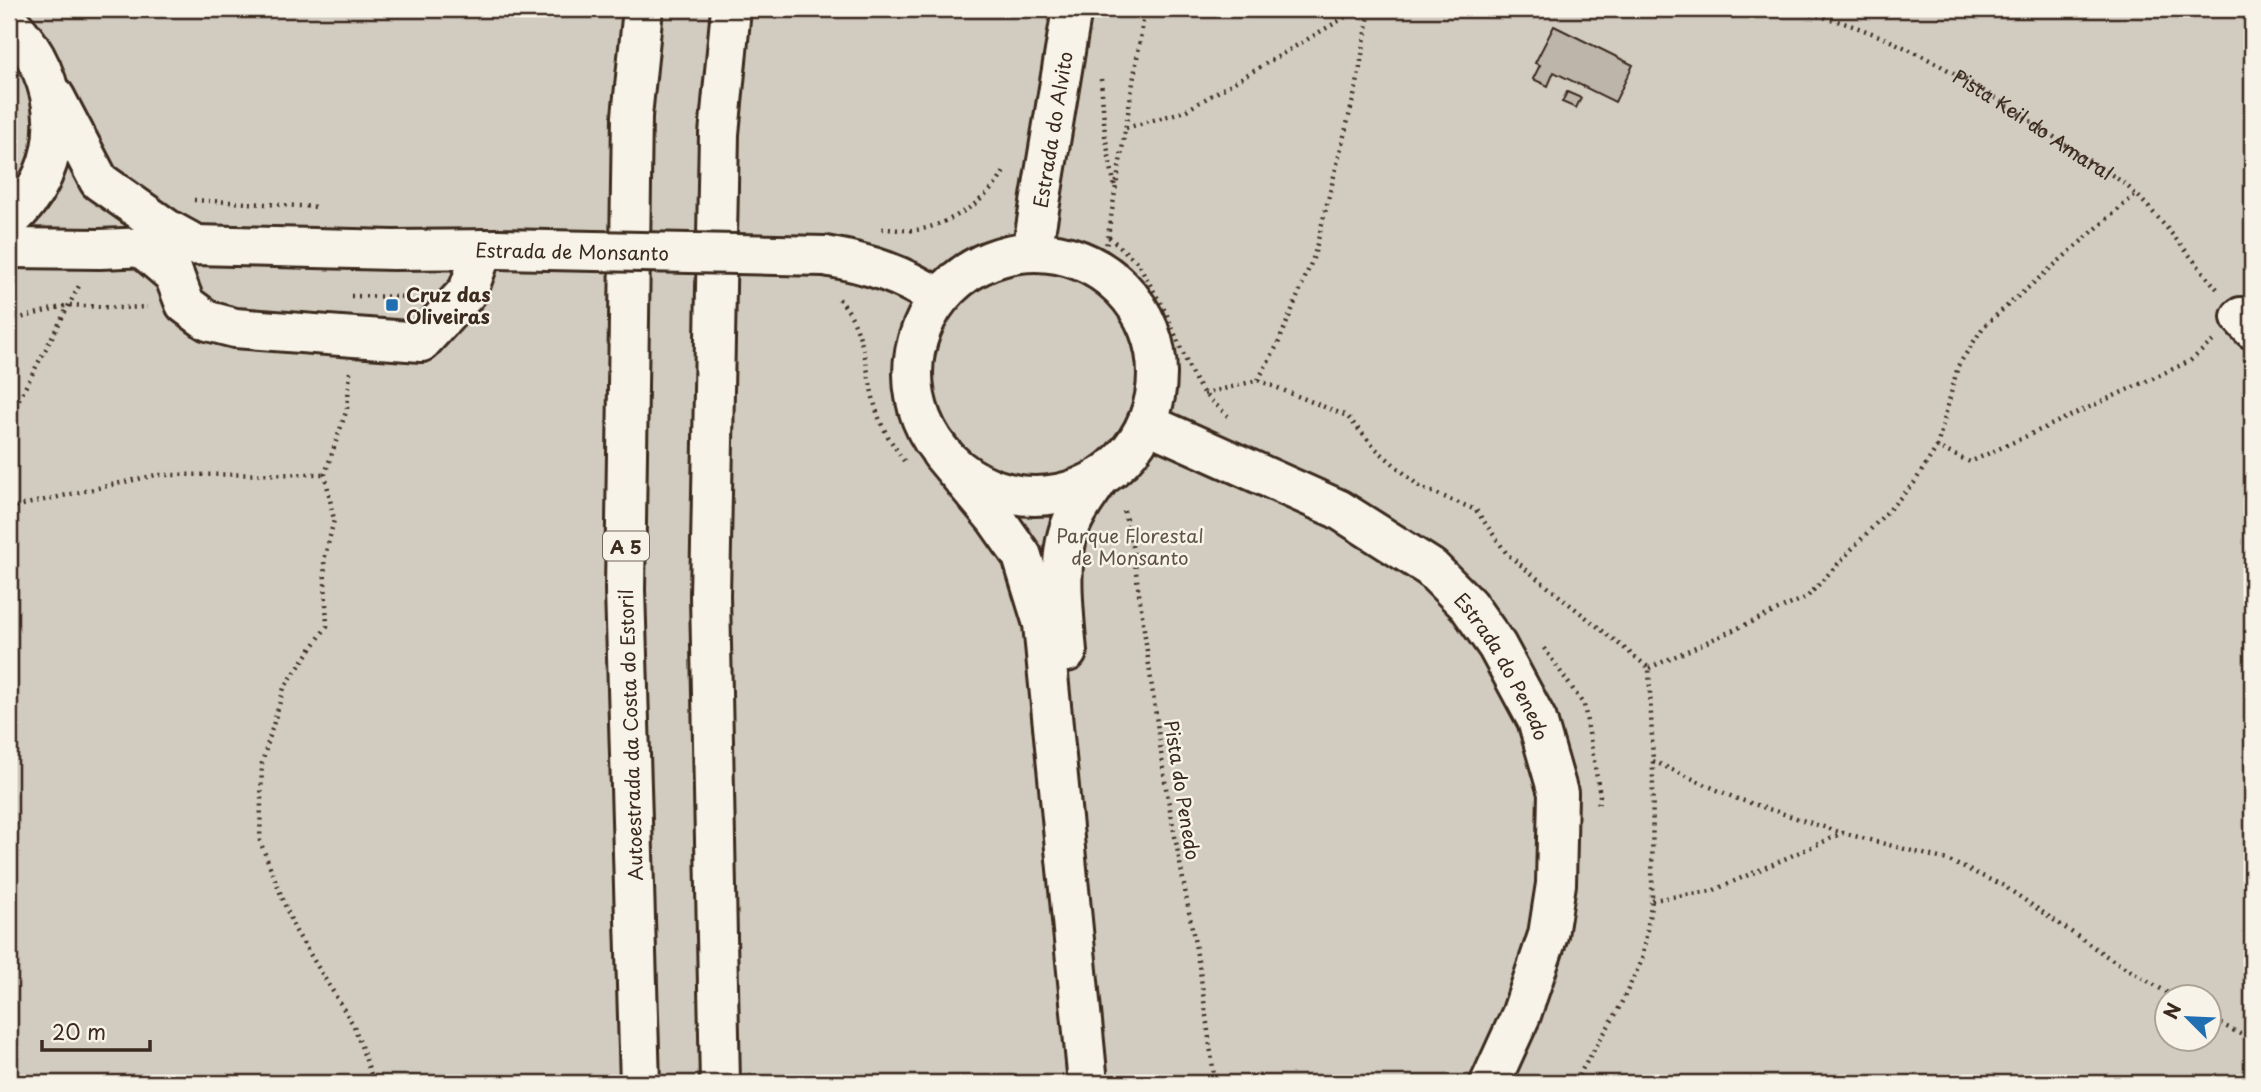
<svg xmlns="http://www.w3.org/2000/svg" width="2261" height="1092" font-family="'Playpen Sans',sans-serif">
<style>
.green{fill:#d1cbc0;stroke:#867a6f;stroke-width:2;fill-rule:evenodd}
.building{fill:#bdb5aa;stroke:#3b2a1e;stroke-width:2}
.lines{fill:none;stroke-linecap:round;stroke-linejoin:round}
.minor-casing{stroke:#3b2a1e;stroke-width:44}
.highway-casing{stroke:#3b2a1e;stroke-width:44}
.path{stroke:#3b2a1e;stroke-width:4.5;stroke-dasharray:2 5;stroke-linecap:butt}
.minor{stroke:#f7f3e8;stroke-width:38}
.highway{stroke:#f7f3e8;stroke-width:38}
.minor-bridge-casing{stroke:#3b2a1e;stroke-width:44;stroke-linecap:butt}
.minor-bridge{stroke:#f7f3e8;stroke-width:38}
.poi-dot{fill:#1f6fb2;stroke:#f7f3e8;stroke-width:2.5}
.labels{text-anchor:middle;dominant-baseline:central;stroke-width:5;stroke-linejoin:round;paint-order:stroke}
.shield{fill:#f7f3e8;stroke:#73665b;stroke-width:2}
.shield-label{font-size:18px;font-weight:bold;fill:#3b2a1e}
.street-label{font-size:19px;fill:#3b2a1e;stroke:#f7f3e8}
.poi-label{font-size:19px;font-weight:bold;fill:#3b2a1e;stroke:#f7f3e8;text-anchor:start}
.park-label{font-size:19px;fill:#605246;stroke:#f7f3e8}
</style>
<rect width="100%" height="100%" fill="#efebe0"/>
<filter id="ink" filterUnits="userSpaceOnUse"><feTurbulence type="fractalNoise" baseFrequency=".0143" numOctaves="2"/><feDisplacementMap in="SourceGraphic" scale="14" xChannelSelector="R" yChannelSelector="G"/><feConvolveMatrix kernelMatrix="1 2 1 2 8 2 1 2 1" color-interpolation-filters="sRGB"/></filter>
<g filter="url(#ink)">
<path class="green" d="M9 9H2252V1083H9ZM2166 998H2208V1040H2166Z"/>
<g class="building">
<path d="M1554 26 1633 65 1615 102 1554 72 1548 86 1533 79 1540 65 1535 63Z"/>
<path d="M1567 92 1581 98 1576 108 1562 102Z"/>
</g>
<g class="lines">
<g class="minor-casing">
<g id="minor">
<path d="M9 22C65 78 71 166 9 221"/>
<path d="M55 97 99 181 167 229 196 245"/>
<path d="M141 247 174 275 185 304 208 321 235 328 421 342 468 291 483 249"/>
<path d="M9 248 100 249 196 245 393 250 499 249"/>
<circle cx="1035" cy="374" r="122"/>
<path id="s2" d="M1032 252 1072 9"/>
<path d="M825 256C871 264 900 274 939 298"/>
<path d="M2241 317 2252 329"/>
<path id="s3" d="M1148 424 1338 509 1431 568 1468 605 1497 646 1537 720 1558 793 1556 884 1548 935 1521 1015 1490 1083"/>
</g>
</g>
<g class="highway-casing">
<g id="highway">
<path d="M941 453 996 519 1022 556 1043 624 1088 1083"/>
<path d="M1067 652C1064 614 1057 563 1070 527 1076 510 1089 494 1099 479"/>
<path d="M640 1083 625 590 632 116 643 9"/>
<path d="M720 1083 710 596 719 134 731 9"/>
</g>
</g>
<g class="path">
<path id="s1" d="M1776 9C1879 17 1994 95 2077 153 2097 166 2122 179 2138 196 2166 225 2192 259 2218 290"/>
<path d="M1101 79 1105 135 1115 188"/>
<path d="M1126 128 1185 111 1359 9"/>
<path d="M194 200 318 207"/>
<path d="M882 229C893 229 905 231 916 230 947 226 993 198 1005 169"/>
<path d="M1109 237 1138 263 1166 313 1193 377 1204 394 1228 416"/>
<path d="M1102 272 1145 9"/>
<path d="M351 296 412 297"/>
<path d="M839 299C868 330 865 380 879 418 885 434 895 447 904 461"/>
<path d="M9 321 68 305 122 308 147 307"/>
<path d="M350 372 347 409 325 474 334 520 324 560 327 626 284 688 262 763 260 841 294 928 354 1026 374 1083"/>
<path d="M1258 380 1278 344 1314 256 1357 84 1370 9"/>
<path d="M1204 394 1258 380 1347 416 1375 448 1420 487 1476 510 1507 554 1649 668 1653 761 1652 900 1642 960 1617 1012 1574 1083"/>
<path d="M9 418 79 286"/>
<path d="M1937 447 1958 366 1984 326 2136 194"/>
<path d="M9 508 156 475 325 474"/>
<path d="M1124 511 1133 550 1166 788 1200 971 1215 1083"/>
<path d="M1544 648 1584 705 1600 795 1598 807"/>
<path d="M1649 668 1807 597 1914 483 1937 447 1970 462 2190 361 2214 340"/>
<path d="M1653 761 1735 798 1842 833"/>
<path d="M1652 900 1712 891 1843 833 1947 860 2004 886 2108 957 2176 998"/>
<path d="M2208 1017 2252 1040"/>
</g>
<use href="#minor" class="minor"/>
<use href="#highway" class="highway"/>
<g class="minor-bridge-casing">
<path id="minor-bridge" d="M499 249 825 256"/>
</g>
<use href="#minor-bridge" class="minor-bridge"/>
</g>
</g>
<rect class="poi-dot" x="385" y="298" width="14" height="14" rx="3.5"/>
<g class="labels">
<rect class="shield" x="603" y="531.5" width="46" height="29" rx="5"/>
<g class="shield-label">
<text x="626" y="546">A 5</text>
</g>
<g class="street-label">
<text stroke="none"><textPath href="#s1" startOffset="285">Pista Keil do Amaral</textPath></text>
<text stroke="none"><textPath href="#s2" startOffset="124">Estrada do Alvito</textPath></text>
<text transform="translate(572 251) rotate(1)">Estrada de Monsanto</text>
<text stroke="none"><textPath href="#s3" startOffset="441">Estrada do Penedo</textPath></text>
<text transform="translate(630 735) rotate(-92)">Autoestrada da Costa do Estoril</text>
<text transform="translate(1183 790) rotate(81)">Pista do Penedo</text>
</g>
<g class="poi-label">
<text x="406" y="294">Cruz das<tspan x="406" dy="22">Oliveiras</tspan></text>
</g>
<g class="park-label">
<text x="1130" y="535">Parque Florestal<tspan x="1130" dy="22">de Monsanto</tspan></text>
</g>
</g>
<rect width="2261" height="1092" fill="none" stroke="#f7f3e8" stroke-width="35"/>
<rect x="18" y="18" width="2226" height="1057" fill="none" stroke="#3b2a1e" stroke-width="2.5" filter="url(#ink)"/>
<g transform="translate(2188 1018) rotate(294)"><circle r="33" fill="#f7f3e8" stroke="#aca397" stroke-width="2"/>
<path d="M0-5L12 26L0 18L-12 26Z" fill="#1f6fb2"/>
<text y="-10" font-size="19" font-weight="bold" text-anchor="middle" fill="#3b2a1e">N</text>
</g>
<path d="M42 1040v10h108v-10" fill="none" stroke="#3b2a1e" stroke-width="3.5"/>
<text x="52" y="1040" font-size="21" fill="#3b2a1e" stroke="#f7f3e8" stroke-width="5" paint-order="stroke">20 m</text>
</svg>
